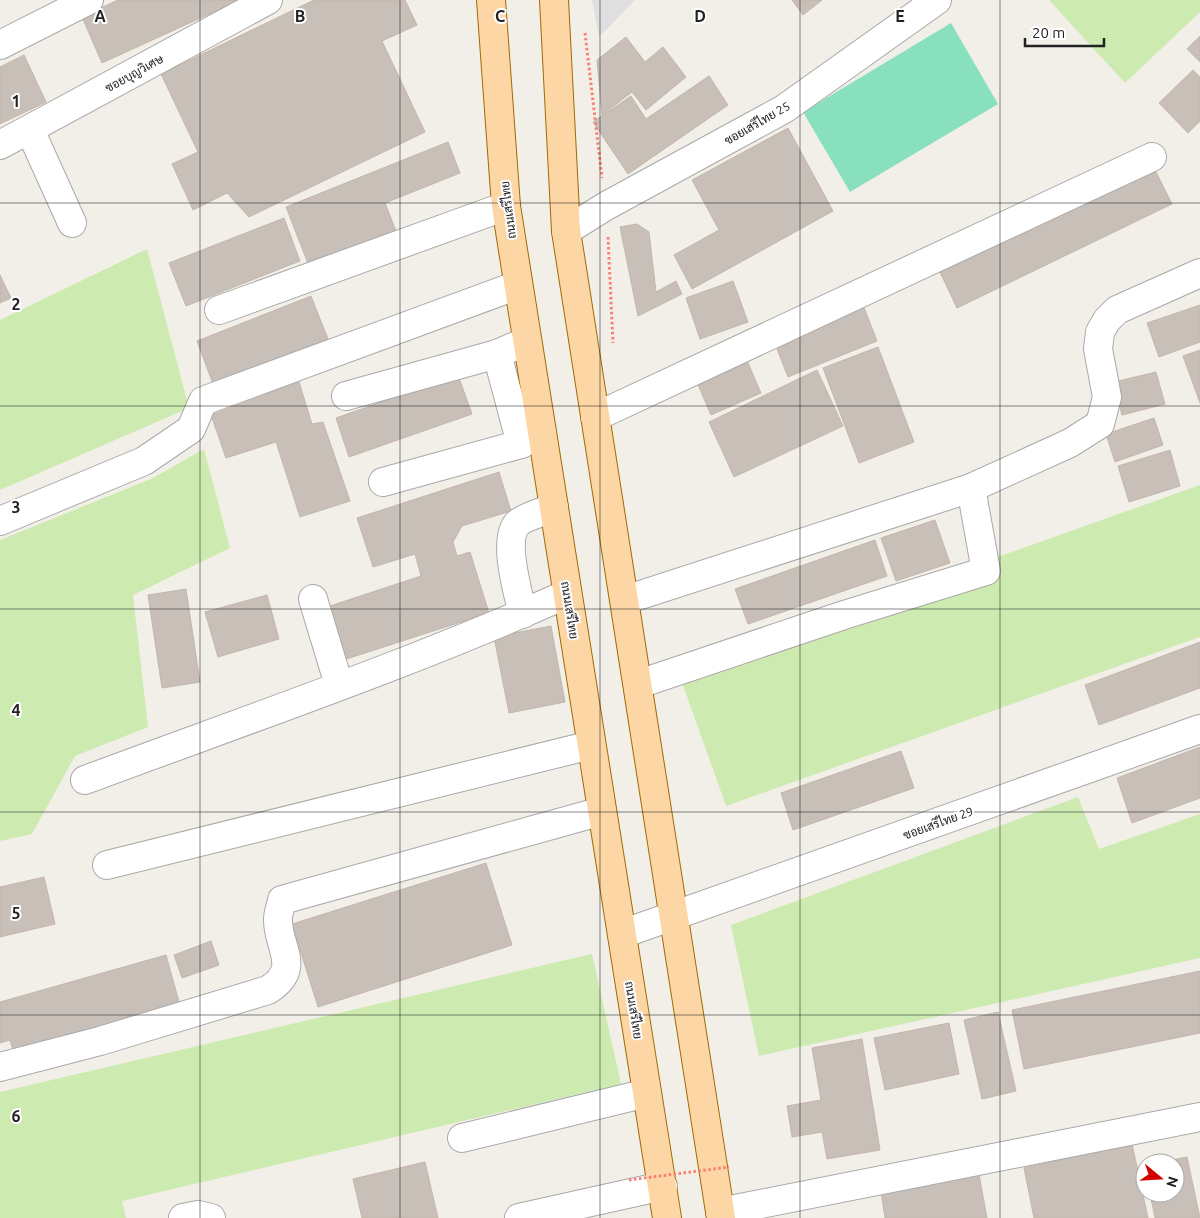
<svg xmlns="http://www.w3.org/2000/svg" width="1200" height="1218" font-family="Ubuntu,Sarabun,sans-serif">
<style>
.residential{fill:#e0dfdf}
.grass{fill:#cdebb0}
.pitch{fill:#88e0be}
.building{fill:#c7bfb8;stroke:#c4b6ab}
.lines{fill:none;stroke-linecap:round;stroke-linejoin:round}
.minor-casing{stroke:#a9a9a9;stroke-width:30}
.major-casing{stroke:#a06b00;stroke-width:30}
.path{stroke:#fa8072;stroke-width:3;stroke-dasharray:2.5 2.5;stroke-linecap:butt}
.minor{stroke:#fff;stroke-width:28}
.major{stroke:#fcd6a4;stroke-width:28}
.path-bridge{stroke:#fa8072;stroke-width:3;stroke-dasharray:2.5 2.5;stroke-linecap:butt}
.grid{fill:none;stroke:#222;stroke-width:1;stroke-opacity:0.55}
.labels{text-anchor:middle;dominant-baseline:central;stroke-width:4;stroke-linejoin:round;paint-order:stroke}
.street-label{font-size:12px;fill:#222;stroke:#fff}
.grid-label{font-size:16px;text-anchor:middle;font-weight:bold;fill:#222;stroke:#fff;stroke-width:4;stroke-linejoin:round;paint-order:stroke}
</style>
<rect width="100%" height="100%" fill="#f2efe9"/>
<path class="residential" d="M592 0H635L599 37Z"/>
<g class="grass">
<path d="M1049 0H1200V12L1125 83Z"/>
<path d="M147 249 189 408 0 490V320Z"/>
<path d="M204 449 230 548 133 595 148 727 75 756 32 834 0 841V540L153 478Z"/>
<path d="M1200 485V637L726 806 678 671Z"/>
<path d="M1078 797 1099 849 1200 814V958L759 1056 731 925Z"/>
<path d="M592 954 621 1084 122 1201 126 1218H0V1092Z"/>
</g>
<path class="pitch" d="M951 23 998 104 850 192 803 112Z"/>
<g class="building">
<path d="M118 0H240L102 63 82 17Z"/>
<path d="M314 0H405L417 25 382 41 425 132 249 217 227 193 193 210 172 164 198 152 161 74Z"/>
<path d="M792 0H822L803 15Z"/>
<path d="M1200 36V62L1187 49Z"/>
<path d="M626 37 645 62 663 47 686 77 646 110 632 92 602 115 597 60Z"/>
<path d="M24 55 46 102 0 124V67Z"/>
<path d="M1193 70 1200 77V121L1188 133 1159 103Z"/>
<path d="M709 76 728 105 628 174 593 122 631 96 646 119Z"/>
<path d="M788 128 833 211 692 289 674 255 719 230 692 180Z"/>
<path d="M448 142 460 173 385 203 396 231 309 266 286 207Z"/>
<path d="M1153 166 1172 204 957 308 939 270Z"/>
<path d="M284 218 300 261 186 306 169 263Z"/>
<path d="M637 224 649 232 656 292 676 281 682 294 638 316 620 227Z"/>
<path d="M0 275 11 298 0 303Z"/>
<path d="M733 281 748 322 700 339 686 298Z"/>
<path d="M311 296 328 339 213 384 197 341Z"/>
<path d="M863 305 877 341 788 377 774 341Z"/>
<path d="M1200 305V342L1159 357 1147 323Z"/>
<path d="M878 347 914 442 859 463 823 368Z"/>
<path d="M1200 350V403L1183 356Z"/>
<path d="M745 356 761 393 711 415 695 378Z"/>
<path d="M817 370 843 426 734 477 709 422Z"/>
<path d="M1156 372 1165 404 1122 415 1114 382Z"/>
<path d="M458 375 472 414 349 457 336 418Z"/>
<path d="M299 382 312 424 323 422 350 501 300 517 276 442 226 458 211 415Z"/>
<path d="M1154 418 1163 445 1115 462 1106 434Z"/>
<path d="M1170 450 1180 486 1129 502 1118 466Z"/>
<path d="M499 472 511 511 462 526 453 542 457 556 470 552 489 613 334 663 318 610 421 576 415 554 373 567 357 518Z"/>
<path d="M935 520 950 563 896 581 881 538Z"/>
<path d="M875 540 887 576 748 624 735 589Z"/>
<path d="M186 589 200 682 162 688 148 595Z"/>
<path d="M267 595 279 639 218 657 205 612Z"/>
<path d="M551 626 565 702 509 713 494 637Z"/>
<path d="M1200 642V688L1099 725 1085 685Z"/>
<path d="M1200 747V798L1132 823 1117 778Z"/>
<path d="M901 751 914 788 793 830 781 793Z"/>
<path d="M486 863 512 945 318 1007 292 924Z"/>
<path d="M44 877 55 924 0 937V887Z"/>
<path d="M211 941 219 965 182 978 174 955Z"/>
<path d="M166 955 181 1009 15 1057 10 1040 0 1043V1002Z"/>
<path d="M1200 971V1033L1024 1069 1012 1010Z"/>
<path d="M998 1012 1016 1091 982 1099 964 1020Z"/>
<path d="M949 1023 959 1074 885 1090 874 1038Z"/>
<path d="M862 1039 880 1150 827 1159 822 1132 792 1137 787 1106 821 1100 812 1048Z"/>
<path d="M1132 1144 1148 1218H1034L1024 1168Z"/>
<path d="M1187 1157 1200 1218H1155L1150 1193H1175V1163H1157Z"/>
<path d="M425 1162 438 1218H362L353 1179Z"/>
<path d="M979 1174 987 1218H885L881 1192Z"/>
</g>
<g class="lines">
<g class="minor-casing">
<g id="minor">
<path d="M0 45 89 0"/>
<path d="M30 130 72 223"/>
<path d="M0 145 268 0"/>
<path d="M566 231 606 206 784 109 937 0"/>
<path d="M219 310 506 206"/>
<path d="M497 354 521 444"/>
<path d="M346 396 497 354 527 341"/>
<path d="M595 417 1152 157"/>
<path d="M383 482 521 444 542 432"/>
<path d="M0 521 144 461 191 429 203 401 518 285"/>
<path d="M313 599 339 685"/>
<path d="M625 600 971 488 1070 443 1100 424 1107 397 1098 349 1100 332 1107 320 1117 310 1200 273"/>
<path d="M523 614C518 593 502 539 518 523 526 516 544 512 554 507"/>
<path d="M639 684 844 615 986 571 971 488"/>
<path d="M85 780C246 720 410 664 567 594"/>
<path d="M107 865 591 745"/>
<path d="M622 934 1200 729"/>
<path d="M0 1067 100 1041 268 990C303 968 277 947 278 919 278 913 281 906 282 900L602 811"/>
<path d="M462 1138 647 1093"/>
<path d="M720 1212 1200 1117"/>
<path d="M183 1218 198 1215 211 1218"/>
<path d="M519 1218 663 1186"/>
</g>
</g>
<g class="major-casing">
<g id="major">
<path d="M491 0 506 206 667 1218"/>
<path d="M554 0 566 231 721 1218"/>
</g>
</g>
<g class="path">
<path d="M585 33 602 178"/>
<path d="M608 237 613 343"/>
</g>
<use href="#minor" class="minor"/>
<use href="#major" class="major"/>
<path class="path-bridge" d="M629 1180 729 1167"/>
</g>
<path class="grid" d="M200 0V1218M400 0V1218M600 0V1218M800 0V1218M1000 0V1218M0 203H1200M0 406H1200M0 609H1200M0 812H1200M0 1015H1200"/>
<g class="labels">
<g class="street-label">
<text transform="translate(134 73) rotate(-29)">ซอยบุญวิเศษ</text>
<text transform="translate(757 123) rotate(-30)">ซอยเสรีไทย 25</text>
<text transform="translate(508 210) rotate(-97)">ถนนเสรีไทย</text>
<text transform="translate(570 610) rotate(81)">ถนนเสรีไทย</text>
<text transform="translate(938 823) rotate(-20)">ซอยเสรีไทย 29</text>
<text transform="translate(634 1010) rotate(81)">ถนนเสรีไทย</text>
</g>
</g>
<g class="grid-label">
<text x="100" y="22">A</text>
<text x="300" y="22">B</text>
<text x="500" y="22">C</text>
<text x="700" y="22">D</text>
<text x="900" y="22">E</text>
<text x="16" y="107">1</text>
<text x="16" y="310">2</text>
<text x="16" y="513">3</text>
<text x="16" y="716">4</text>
<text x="16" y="919">5</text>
<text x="16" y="1122">6</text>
</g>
<g transform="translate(1160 1178) rotate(108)"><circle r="24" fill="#ffffff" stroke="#a7a7a7"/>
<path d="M0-4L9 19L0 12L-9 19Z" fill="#d40000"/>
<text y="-8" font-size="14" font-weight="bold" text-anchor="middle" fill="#222222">N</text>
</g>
<path d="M1025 38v8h79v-8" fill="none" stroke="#222222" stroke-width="2.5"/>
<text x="1032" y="38" font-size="15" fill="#222222" stroke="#ffffff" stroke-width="4" paint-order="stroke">20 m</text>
</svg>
